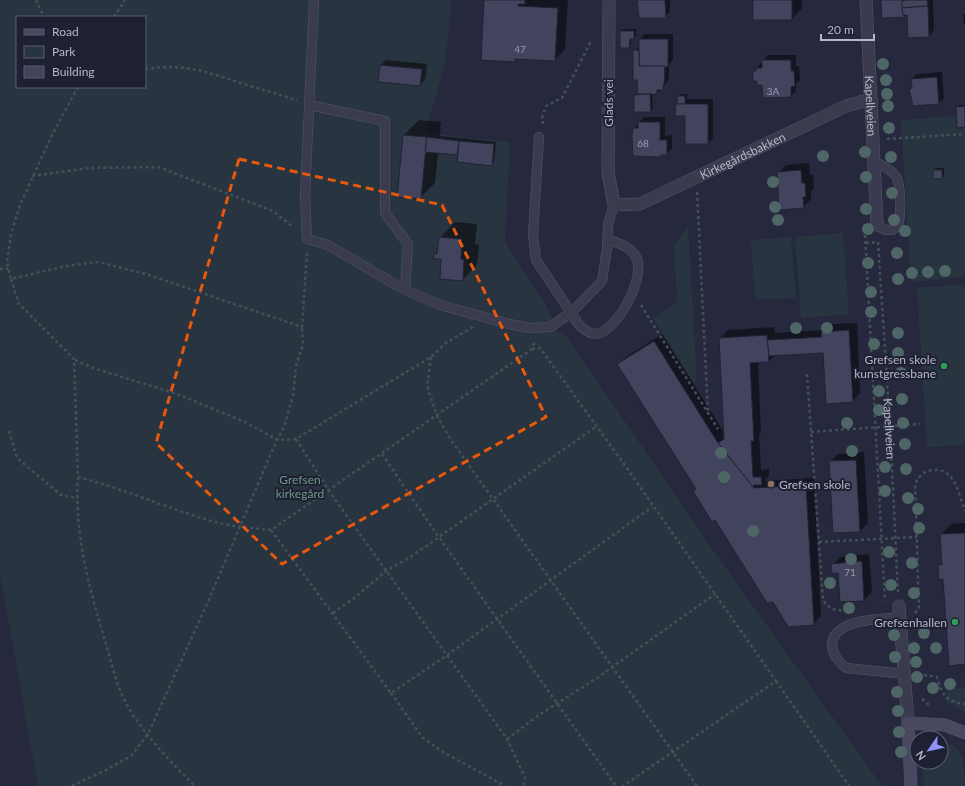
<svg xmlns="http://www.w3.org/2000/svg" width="965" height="786" font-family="Lato,sans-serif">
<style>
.green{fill:#28343f;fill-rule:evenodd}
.shadow{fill:#0007}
.building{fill:#42445e;stroke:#212235}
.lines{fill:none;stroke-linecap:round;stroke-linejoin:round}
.lane-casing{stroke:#555669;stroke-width:10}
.street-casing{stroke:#555669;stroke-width:13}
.secondary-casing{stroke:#555669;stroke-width:13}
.path{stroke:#435059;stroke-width:2.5;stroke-dasharray:3 3;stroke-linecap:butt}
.lane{stroke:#3a3b4e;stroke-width:9}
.street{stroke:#3a3b4e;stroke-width:12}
.secondary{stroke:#484861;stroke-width:12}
.tree{fill:#4e6666}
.marked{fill:none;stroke:#e8590c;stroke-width:3;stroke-dasharray:8 5;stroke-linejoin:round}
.leisure-dot{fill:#2e9e5b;stroke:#1e2033;stroke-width:1.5}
.education-dot{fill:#8d6e63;stroke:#1e2033;stroke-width:1.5}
.labels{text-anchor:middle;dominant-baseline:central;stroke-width:4;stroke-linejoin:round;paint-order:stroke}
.number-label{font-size:10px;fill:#999aae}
.street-label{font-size:12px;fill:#b6b7c9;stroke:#1e2033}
.poi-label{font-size:12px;fill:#b6b7c9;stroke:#1e2033;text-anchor:end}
.park-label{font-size:12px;fill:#6e9987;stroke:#1e2033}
</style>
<rect width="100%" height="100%" fill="#26283e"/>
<g class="green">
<path d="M0 0H452L445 64 425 133 510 142 505 242 546 305 559 333 567 337 713 550 882 786H38L0 574ZM17 17H145V87H17Z"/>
<path d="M965 115V277L911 282 901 120Z"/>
<path d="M688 226 697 380 695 382H693L653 318 672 306 677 301 674 246Z"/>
<path d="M843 233 849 314 801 318 795 237Z"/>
<path d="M791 237 796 298 755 299 751 240Z"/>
<path d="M965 285V445L927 447 917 287Z"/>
<path d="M946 688H965V712L947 703Z"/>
<path d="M941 742C965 744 965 767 965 786H924L922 762H941Z"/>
</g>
<g class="shadow">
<path d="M485 0H568L565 49 555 60 518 58 515 61Z"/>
<path d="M639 0H670V11L665 17Z"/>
<path d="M754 0H802V8L792 19Z"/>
<path d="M883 0H933L934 30 929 36 908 16H902Z"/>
<path d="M965 13V24H964L963 15Z"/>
<path d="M623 29H636V36L631 38V45L629 47H621V31Z"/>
<path d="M645 34H673V60L669 64V79L662 89 657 93H652L653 109 650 111 635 95 639 93 634 51 640 46V39Z"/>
<path d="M768 55H796V66H799L800 80 796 84V91L791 96 758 80 754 72Z"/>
<path d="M386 60 427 64 425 80 420 85 379 81 381 65Z"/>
<path d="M942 72 944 98 939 103 910 89 913 87 912 79 917 74Z"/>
<path d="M680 94H687V99H713V138L708 143 678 103V97Z"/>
<path d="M959 105H965V126L957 107Z"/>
<path d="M644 117H665V136L672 135V149L666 154 660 156 634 129Z"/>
<path d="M419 120 441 122 440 136 496 142 494 162 491 165 458 155 438 153 435 183 420 198 404 135Z"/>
<path d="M809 163 810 175H813L814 188 811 191V199L803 207 778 173 786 165Z"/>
<path d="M936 168H944V176L942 178 934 170Z"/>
<path d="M455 222 477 224 475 244 479 245 477 265 462 280 442 258 435 254 439 250 440 238Z"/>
<path d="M857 323 860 393 852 401 824 352 775 355 769 361H758L761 432 759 435 761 470 769 469V476L764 481 814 478 821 616 813 624 773 601 696 489 618 364 626 357 662 334 725 434 720 338 728 330 774 327 775 333 825 330 830 324Z"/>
<path d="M864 452 868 523 860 531 834 532 830 462 838 454Z"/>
<path d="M965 523V663L944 578 939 566 943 562 941 535 951 524Z"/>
<path d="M869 554 872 592 864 600 832 565 841 557Z"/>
</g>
<g class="building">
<path d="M484 0H525V4H518V6L558 8 555 61 515 59V62L481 60Z"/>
<path d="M638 0H665L666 18H639L637 1Z"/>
<rect x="753" y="0" width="39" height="20"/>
<path d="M881 0H906L902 1 903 15 907 17 882 18Z"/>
<path d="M906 0H927L928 6 902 8V1Z"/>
<path d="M928 6 929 37 908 38 907 15H903L902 8Z"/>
<path d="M620 31H634V39H630L629 48H620Z"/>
<path d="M639 39H668V67L639 66Z"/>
<path d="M633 50H639V66H665L664 85H663V90H657V94H638L637 80H633Z"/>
<path d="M762 60H791V71H794L795 86 791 87V97L763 98 762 85H757V81H753V71H756V68H762Z"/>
<path d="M380 65 422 69 420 86 378 82Z"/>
<path d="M937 77 939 104 913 106 909 89 912 88 911 79Z"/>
<path d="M650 94 651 112H634V95Z"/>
<rect x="677" y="96" width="8" height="8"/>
<path d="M676 104H708V144H685V116H675Z"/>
<path d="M965 106V127L957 128 956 107Z"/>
<path d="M638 122H660V140H667V155H661V157L633 156 632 137 633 128H638Z"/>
<path d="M403 135 427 137 421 199 397 197Z"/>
<path d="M427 137 459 141 457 155 425 152Z"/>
<path d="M459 141 494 144 492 166 457 162Z"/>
<path d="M801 170 802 183H805L806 197H803L804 208 779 210 777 172Z"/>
<rect x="933" y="170" width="9" height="9"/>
<path d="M439 237 462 239 461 259H464L463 281 440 279 441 259H433L434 253 437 254Z"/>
<path d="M849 330 853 402 826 404 823 353 769 356 767 340 822 337 821 332Z"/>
<path d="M767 335 769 362 750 363 754 441H751L753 477H761L762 485H754V488L718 443 724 439 719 338Z"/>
<path d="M654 341 718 443 754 488 806 485 814 625 788 627 773 602 767 603 715 520 712 522 693 491 696 489 617 364Z"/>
<path d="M856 460 860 532 833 533 829 461Z"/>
<path d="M965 533V664L949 666 943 579 939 580 938 565H942L940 534Z"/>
<path d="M862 561 864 601 840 602 838 573H832L831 564Z"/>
</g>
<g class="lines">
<g class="lane-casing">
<g id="lane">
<path d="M314 0 305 196 307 239 328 245 405 290 440 305 509 324 530 328 550 327 572 312 602 281 607 249 608 224 614 205"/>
<path d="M309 105 385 121V213L408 244 405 290"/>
<path d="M539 137 533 235 536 260 579 325C584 329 589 334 595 334 617 333 645 278 637 259 632 247 618 243 607 239"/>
<path d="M874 161C880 165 890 169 895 175 902 184 901 216 898 226L892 230H885L877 225"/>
<path d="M900 617C881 619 832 619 832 645 832 655 839 662 846 668L905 674"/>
</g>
</g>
<g class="street-casing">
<g id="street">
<path id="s2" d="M609 0 608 172 614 205 640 204 846 106 871 99"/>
<path id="s3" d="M866 0 877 225"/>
<path d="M899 606 908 723"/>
</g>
</g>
<g class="secondary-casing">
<path id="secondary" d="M911 786 908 723 945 725 965 733"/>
</g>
<g class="path">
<path d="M36 0 44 17"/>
<path d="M114 17 125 0"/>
<path d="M145 69C187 63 206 72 244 84 262 90 280 94 297 101"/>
<path d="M78 87 52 135 20 205 11 234 7 262 11 279 66 266 98 262 146 274 302 327 307 252"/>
<path d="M543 124 542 118 546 106 562 98 590 43 593 41"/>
<path d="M887 139 965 134"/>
<path d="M32 176 90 168 158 167 273 211 293 227"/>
<path d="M697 192 708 413"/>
<path d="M865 235 885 601"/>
<path id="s1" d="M878 242 890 427 898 592"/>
<path d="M866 243 878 242"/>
<path d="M0 269H8"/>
<path d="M11 279 19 304 74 359 78 477C122 488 164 507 208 520 228 526 249 528 271 530L532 349 535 340"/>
<path d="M641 305 718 429"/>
<path d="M473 327 446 343 431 357 296 439 329 491 507 739 525 778 524 786"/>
<path d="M532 349 540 348 624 464 776 681 623 786"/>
<path d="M431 357 427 386 437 416 451 440 697 786"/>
<path d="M75 360 93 368 177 394 245 422 277 440 296 439"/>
<path d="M807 374 823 600C830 611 837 611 849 610"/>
<path d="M9 431 17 458 61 495 76 498"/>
<path d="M811 432 920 424"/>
<path d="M382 454 438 536 616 786"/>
<path d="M78 477C74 534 90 592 107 647 112 666 118 690 128 707 144 734 172 764 195 786"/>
<path d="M271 530 391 693 446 656 652 507"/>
<path d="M819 542 917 537"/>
<path d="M333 613 357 596 386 571 412 556 597 426"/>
<path d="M915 613 919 608 915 484C919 476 925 470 934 470 955 468 959 495 965 511"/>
<path d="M918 674 937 677C942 694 945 702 965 704"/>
<path d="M776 681 849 786"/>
<path d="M391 693 423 738 443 752 505 786"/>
<path d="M922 699 929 705"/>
<path d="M507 739 539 715 597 678 715 594"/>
<path d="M72 786 106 770 131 756 148 734 207 604 275 444 284 427 293 396 296 366 303 344 302 327"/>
</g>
<use href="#lane" class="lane"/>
<use href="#street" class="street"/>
<use href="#secondary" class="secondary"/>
</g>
<g class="tree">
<circle cx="883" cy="64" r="6"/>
<circle cx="886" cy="80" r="6"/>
<circle cx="887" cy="94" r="6"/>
<circle cx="888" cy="106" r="6"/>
<circle cx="889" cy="128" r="6"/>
<circle cx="865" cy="152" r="6"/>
<circle cx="823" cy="156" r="6"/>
<circle cx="891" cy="157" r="6"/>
<circle cx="866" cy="177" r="6"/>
<circle cx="773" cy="182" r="6"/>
<circle cx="892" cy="193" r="6"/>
<circle cx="775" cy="207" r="6"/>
<circle cx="866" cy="209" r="6"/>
<circle cx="778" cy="220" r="6"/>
<circle cx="894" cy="220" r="6"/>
<circle cx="868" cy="229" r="6"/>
<circle cx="905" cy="231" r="6"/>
<circle cx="897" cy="253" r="6"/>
<circle cx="868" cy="263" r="6"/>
<circle cx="945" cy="271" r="6"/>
<circle cx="928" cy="272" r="6"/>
<circle cx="912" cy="273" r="6"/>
<circle cx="898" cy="279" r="6"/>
<circle cx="871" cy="292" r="6"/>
<circle cx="871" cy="312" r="6"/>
<circle cx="796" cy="328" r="6"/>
<circle cx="827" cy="328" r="6"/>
<circle cx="898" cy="333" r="6"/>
<circle cx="874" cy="344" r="6"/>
<circle cx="898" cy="353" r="6"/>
<circle cx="901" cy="373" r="6"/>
<circle cx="879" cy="391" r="6"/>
<circle cx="902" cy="399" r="6"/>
<circle cx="879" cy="410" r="6"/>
<circle cx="847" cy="423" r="6"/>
<circle cx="903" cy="423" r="6"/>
<circle cx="905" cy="444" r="6"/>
<circle cx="852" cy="451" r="6"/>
<circle cx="721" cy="453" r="6"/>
<circle cx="885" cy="467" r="6"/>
<circle cx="906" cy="469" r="6"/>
<circle cx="724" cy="477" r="6"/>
<circle cx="885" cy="491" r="6"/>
<circle cx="908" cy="498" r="6"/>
<circle cx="918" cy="509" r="6"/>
<circle cx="919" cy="528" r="6"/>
<circle cx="753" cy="531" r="6"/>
<circle cx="889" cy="552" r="6"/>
<circle cx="851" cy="559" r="6"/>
<circle cx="912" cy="563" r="6"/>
<circle cx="830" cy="583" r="6"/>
<circle cx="891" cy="585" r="6"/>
<circle cx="914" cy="593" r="6"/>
<circle cx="849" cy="608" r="6"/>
<circle cx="924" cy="633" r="6"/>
<circle cx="894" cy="635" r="6"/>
<circle cx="914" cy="648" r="6"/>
<circle cx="936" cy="648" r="6"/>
<circle cx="895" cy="657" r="6"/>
<circle cx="916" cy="662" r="6"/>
<circle cx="917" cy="677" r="6"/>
<circle cx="950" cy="684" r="6"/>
<circle cx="933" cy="688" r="6"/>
<circle cx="897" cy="692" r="6"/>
<circle cx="898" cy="711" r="6"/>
<circle cx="899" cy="732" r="6"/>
<circle cx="901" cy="752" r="6"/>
</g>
<path class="marked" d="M239 159 442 205 546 417 282 564 156 443Z"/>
<g class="leisure-dot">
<circle cx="944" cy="366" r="4"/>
<circle cx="955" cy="622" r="4"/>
</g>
<circle class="education-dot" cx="771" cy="484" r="4"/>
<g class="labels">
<g class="number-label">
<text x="520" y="49">47</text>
<text x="773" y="91">3A</text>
<text x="643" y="143">68</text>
<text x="850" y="572">71</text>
</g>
<g class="street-label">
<text transform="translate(608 103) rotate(-90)">Glads vei</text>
<text stroke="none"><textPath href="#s3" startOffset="106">Kapellveien</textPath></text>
<text stroke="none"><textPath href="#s2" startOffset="345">Kirkegårdsbakken</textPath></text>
<text stroke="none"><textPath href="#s1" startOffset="187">Kapellveien</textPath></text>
</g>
<g class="poi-label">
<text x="936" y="359">Grefsen skole<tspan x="936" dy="14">kunstgressbane</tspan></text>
<text x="779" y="484" text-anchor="start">Grefsen skole</text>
<text x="947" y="622">Grefsenhallen</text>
</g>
<g class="park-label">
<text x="300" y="479">Grefsen<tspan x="300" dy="14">kirkegård</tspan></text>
</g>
</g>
<rect x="16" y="16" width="130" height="72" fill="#1e2033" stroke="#5b5c6f"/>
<rect x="24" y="29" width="20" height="6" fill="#484861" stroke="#5b5c6f"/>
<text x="52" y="36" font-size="12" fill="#b6b7c9">Road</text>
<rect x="24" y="46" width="20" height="12" fill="#28343f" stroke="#5b5c6f"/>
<text x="52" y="56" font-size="12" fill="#b6b7c9">Park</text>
<rect x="24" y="66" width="20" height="12" fill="#42445e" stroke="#5b5c6f"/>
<text x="52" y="76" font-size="12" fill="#b6b7c9">Building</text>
<g transform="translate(929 750) rotate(236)"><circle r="19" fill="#1e2033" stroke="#5b5c6f"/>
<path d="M0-3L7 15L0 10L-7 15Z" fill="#9093f4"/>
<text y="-6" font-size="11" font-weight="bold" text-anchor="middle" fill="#b6b7c9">N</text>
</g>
<path d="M821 34v6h53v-6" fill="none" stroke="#b6b7c9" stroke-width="2"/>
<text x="827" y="34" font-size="12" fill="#b6b7c9" stroke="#1e2033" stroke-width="3" paint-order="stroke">20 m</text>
</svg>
